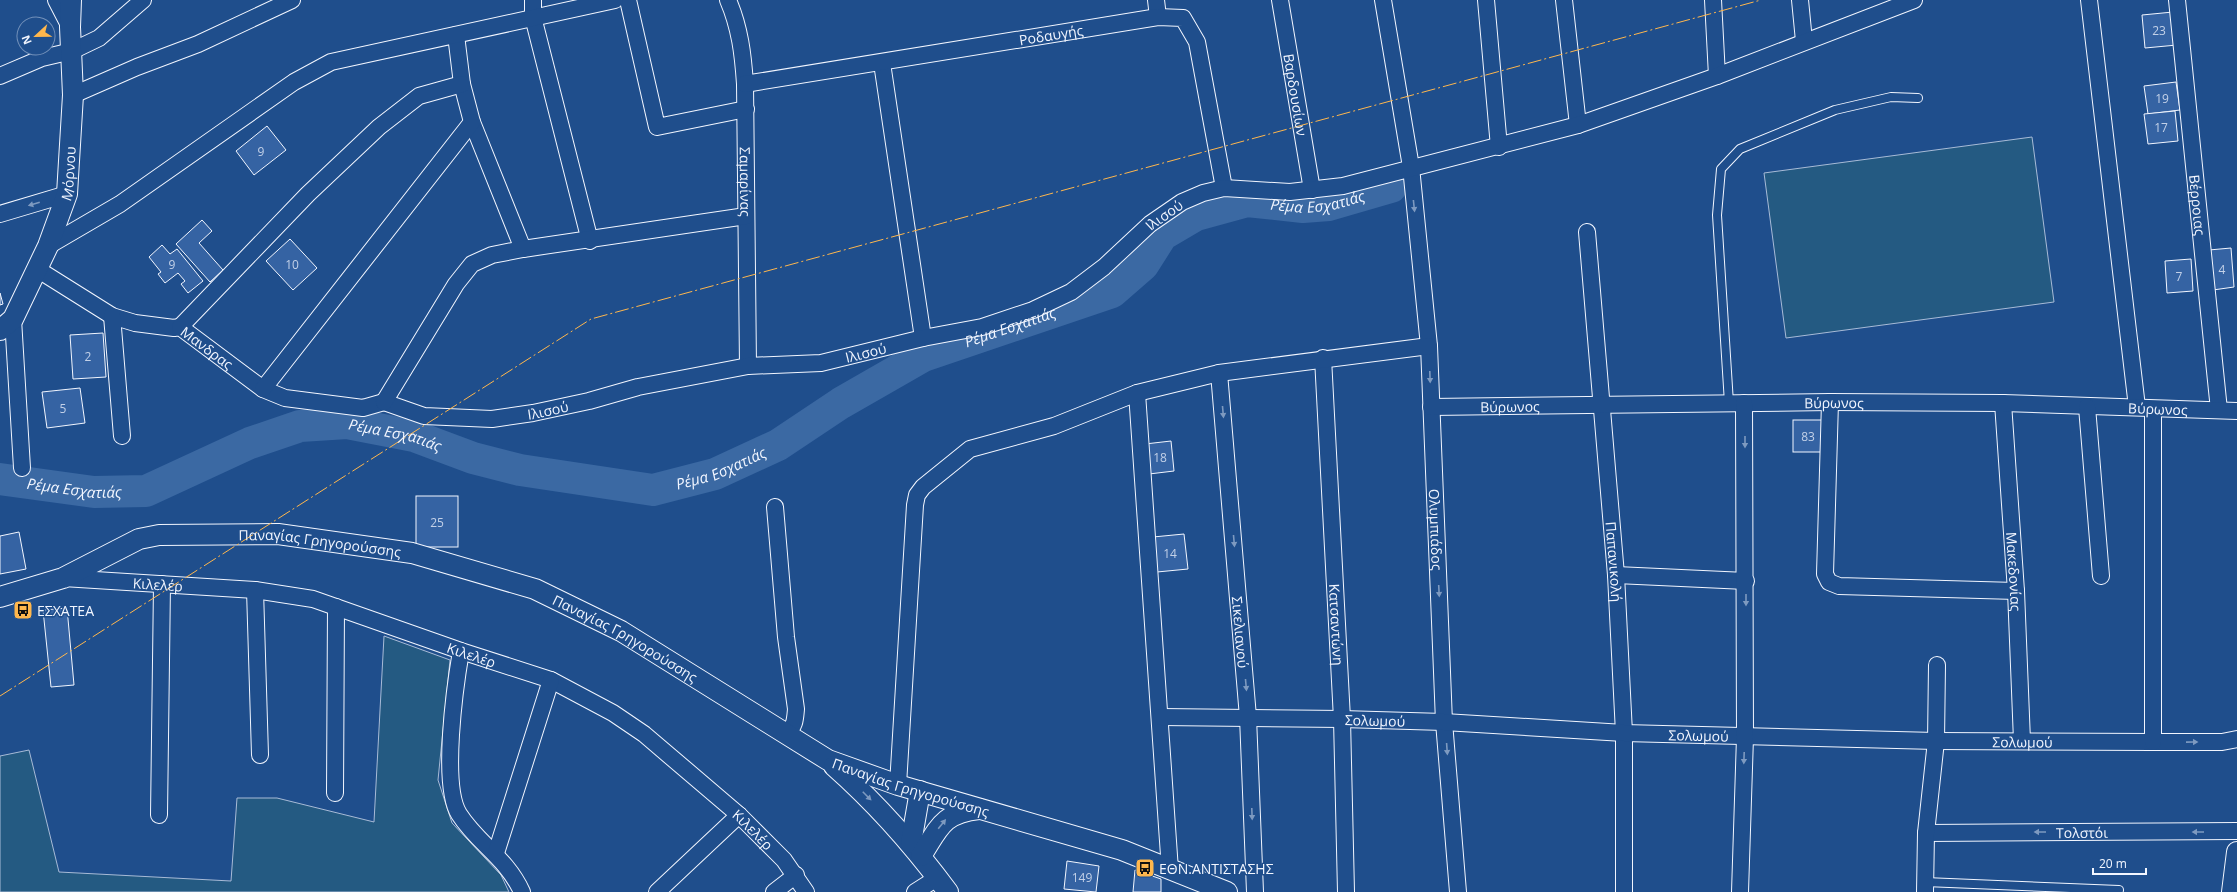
<svg xmlns="http://www.w3.org/2000/svg" width="2237" height="892" font-family="'Open Sans',sans-serif">
<style>
.green{fill:#245a82;stroke:#a8bbd7}
.lines{fill:none;stroke-linecap:round;stroke-linejoin:round}
.river{stroke:#3b69a3;stroke-width:32}
.building{fill:#3563a3;stroke:#f2f6ff}
.service-casing{stroke:#f2f6ff;stroke-width:10}
.minor-casing{stroke:#f2f6ff;stroke-width:18}
.tertiary-casing{stroke:#f2f6ff;stroke-width:22}
.service{stroke:#1f4e8c;stroke-width:8}
.minor{stroke:#1f4e8c;stroke-width:16}
.tertiary{stroke:#1f4e8c;stroke-width:20}
.power{stroke:#ffb74d;stroke-width:1;stroke-dasharray:14 3 2 3;stroke-linecap:butt}
.oneway{fill:#7e9ac0}
.labels{text-anchor:middle;dominant-baseline:central;stroke-width:3;stroke-linejoin:round;paint-order:stroke}
.number-label{font-size:12px;fill:#c3d1e8}
.street-label{font-size:14px;fill:#f2f6ff;stroke:#1f4e8c}
.poi-label{font-size:14px;fill:#f2f6ff;stroke:#1f4e8c;text-anchor:start}
.water-label{font-size:15px;font-style:italic;fill:#f2f6ff;stroke:#1f4e8c}
</style>
<rect width="100%" height="100%" fill="#1f4e8c"/>
<g class="green">
<path d="M2032 137 2054 302 1786 338 1764 173Z"/>
<path d="M384 636 450 660 438 780 452 823 501 875 509 892H0V756L29 750 59 872 231 881 237 798H277L374 822Z"/>
</g>
<g class="lines">
<path class="river" id="s1" d="M0 479 94 492 146 491 250 443 300 426 347 423 414 436 473 458 520 470 653 490 715 474 778 445 841 403 923 356 1112 292 1143 265 1162 235 1196 215 1247 201 1303 207 1329 205 1391 187"/>
</g>
<g class="building">
<path d="M2173 12 2177 45 2145 48 2142 15Z"/>
<path d="M2176 82 2180 110 2148 114 2144 86Z"/>
<path d="M2175 111 2178 141 2148 144 2144 114Z"/>
<path d="M267 126 286 150 254 175 236 151Z"/>
<path d="M202 220 212 231 199 243 223 270 210 282 176 244Z"/>
<path d="M290 239 317 268 293 290 266 261Z"/>
<path d="M162 245 170 254 177 249 203 281 188 293 181 284 185 281 178 273 165 283 158 274 161 272 149 257Z"/>
<path d="M2231 248 2234 287 2213 290 2209 250Z"/>
<path d="M2191 259 2193 291 2167 293 2165 261Z"/>
<path d="M0 293 3 304 0 305Z"/>
<path d="M103 333 106 377 73 379 70 335Z"/>
<path d="M80 388 85 423 47 428 42 392Z"/>
<rect x="1793" y="420" width="31" height="32"/>
<path d="M1171 441 1174 471 1149 474 1145 444Z"/>
<rect x="416" y="496" width="42" height="51"/>
<path d="M19 532 26 569 0 574V536Z"/>
<path d="M1184 534 1188 569 1157 572 1153 537Z"/>
<path d="M67 608 74 685 51 687 43 610Z"/>
<path d="M1067 861 1099 866 1096 892 1064 889Z"/>
<path d="M1135 870 1161 879V892H1133Z"/>
</g>
<g class="lines">
<g class="service-casing">
<g id="service">
<path d="M1729 403 1717 215 1721 169 1740 149 1835 110 1891 97 1918 98"/>
<path d="M1925 882 2119 890"/>
</g>
</g>
<g class="minor-casing">
<g id="minor">
<path d="M56 0 70 27"/>
<path d="M533 0V17L590 241"/>
<path d="M628 0 657 127 746 109"/>
<path id="s2" d="M728 0C740 28 743 54 745 84L748 366"/>
<path d="M1156 0 1158 17"/>
<path id="s3" d="M1280 0 1312 190"/>
<path id="s4" d="M1383 0 1411 167 1429 346 1444 722 1458 892"/>
<path d="M1486 0 1499 147"/>
<path d="M1564 0 1578 125"/>
<path d="M1713 0 1717 76"/>
<path d="M1800 0 1804 41"/>
<path d="M2089 0 2137 407"/>
<path id="s5" d="M2177 0 2219 410"/>
<path d="M456 35 462 84 472 122 523 249"/>
<path d="M882 63 923 338"/>
<path d="M0 76 42 58 72 51 99 38 143 0"/>
<path id="s6" d="M745 84 1158 17 1183 18 1197 42 1224 188"/>
<path d="M73 95 137 67 198 44 292 0"/>
<path d="M0 214 67 194"/>
<path id="s7" d="M1587 232 1616 575 1624 733V892"/>
<path d="M48 246 120 204 294 82 331 62 615 0"/>
<path id="s8" d="M37 269 112 316 135 323 174 328 180 327 263 389 285 398 363 408 384 402"/>
<path d="M112 316 122 436"/>
<path d="M13 319 22 468"/>
<path d="M180 327 308 194 379 127 419 96 462 84"/>
<path id="s9" d="M1323 358 1342 719 1346 892"/>
<path id="s10" d="M1219 373 1248 717 1255 892"/>
<path d="M263 389 472 122"/>
<path d="M1137 393 1170 870"/>
<path id="s11" d="M384 402 424 416 492 419 533 413 589 401 638 387 748 366 821 363 923 338 982 327 1033 310 1071 292 1104 267 1150 224 1182 202 1203 193 1224 188 1290 192 1343 186 1578 125 1717 76 1914 0"/>
<path d="M384 402 456 284 472 264 492 255 523 249 746 216"/>
<path d="M1830 402 1825 574 1829 582 1839 586 2016 591"/>
<path id="s12" d="M2003 403 2016 591 2022 741"/>
<path id="s13" d="M1431 407 1830 402 2003 403 2237 411"/>
<path d="M2087 407 2101 576"/>
<path d="M775 507 786 637 796 709C795 720 795 726 787 733"/>
<path d="M1616 575 1746 581"/>
<path id="s14" d="M63 578 255 590 313 599 461 651 551 680 613 713 644 734 739 815 784 860 806 892"/>
<path d="M255 590 260 755"/>
<path d="M461 651C455 686 441 785 459 814 478 844 506 857 522 892"/>
<path id="s15" d="M1161 717 1342 719 1444 722 1624 733 1936 741 2153 742H2222L2237 739"/>
<path d="M2153 742V409"/>
<path d="M898 785 915 505 917 495 923 487 970 449 1054 426 1137 393 1219 373 1429 346"/>
<path d="M335 793 336 607"/>
<path d="M159 815 162 584"/>
<path id="s16" d="M1926 833 2237 831"/>
<path d="M496 853 551 680"/>
<path d="M657 892 739 815"/>
<path d="M774 892 796 875"/>
<path d="M915 892 937 878"/>
<path d="M1740 892 1745 737 1744 403"/>
<path d="M1925 892 1926 833 1936 741 1937 665"/>
</g>
</g>
<g class="tertiary-casing">
<g id="tertiary">
<path id="s17" d="M0 330 13 319 48 246 67 194 73 95 70 27 71 0"/>
<path id="s18" d="M0 597 63 578 139 539 159 535 278 534 412 553 535 589 621 631 828 760 898 785 1122 850 1227 892"/>
<path d="M834 766C877 804 914 846 948 892"/>
<path d="M911 843 920 791"/>
<path d="M921 856C939 828 942 813 979 809"/>
<path d="M2232 892 2237 852"/>
</g>
</g>
<use href="#service" class="service"/>
<use href="#minor" class="minor"/>
<use href="#tertiary" class="tertiary"/>
<path class="power" d="M0 696 591 319 1761 0"/>
</g>
<defs><path id="oneway-solid" d="M-6-.8H1V-3.2L6.5 0L1 3.2V.8H-6Z"/></defs>
<g class="oneway">
<use href="#oneway-solid" transform="translate(34 204) rotate(164)"/>
<use href="#oneway-solid" transform="translate(1414 206) rotate(84)"/>
<use href="#oneway-solid" transform="translate(1430 377) rotate(88)"/>
<use href="#oneway-solid" transform="translate(1223 412) rotate(85)"/>
<use href="#oneway-solid" transform="translate(1745 442) rotate(90)"/>
<use href="#oneway-solid" transform="translate(1234 541) rotate(85)"/>
<use href="#oneway-solid" transform="translate(1439 591) rotate(87)"/>
<use href="#oneway-solid" transform="translate(1746 600) rotate(90)"/>
<use href="#oneway-solid" transform="translate(1246 685) rotate(85)"/>
<use href="#oneway-solid" transform="translate(2192 742) rotate(-1)"/>
<use href="#oneway-solid" transform="translate(1447 749) rotate(86)"/>
<use href="#oneway-solid" transform="translate(1744 758) rotate(92)"/>
<use href="#oneway-solid" transform="translate(867 796) rotate(45)"/>
<use href="#oneway-solid" transform="translate(1252 814) rotate(88)"/>
<use href="#oneway-solid" transform="translate(942 824) rotate(-51)"/>
<use href="#oneway-solid" transform="translate(2040 832) rotate(180)"/>
<use href="#oneway-solid" transform="translate(2198 832) rotate(180)"/>
</g>
<defs>
<g id="bus-square" transform="scale(1)"><rect x="-9" y="-9" width="18" height="18" rx="4" fill="#ffb74d" stroke="#1f4e8c"/><path d="M-5-6H5V4H4V6H2V4H-2V6H-4V4H-5ZM-3.5-4V0h7V-4ZM-3.5 1.2v1.5H-2V1.2ZM2 1.2v1.5H3.5V1.2Z" fill="#111"/></g>
</defs>
<g fill-rule="evenodd">
<use href="#bus-square" x="23" y="610"/>
<use href="#bus-square" x="1145" y="868"/>
</g>
<g class="labels">
<g class="number-label">
<text x="2159" y="30">23</text>
<text x="2162" y="98">19</text>
<text x="2161" y="127">17</text>
<text x="261" y="151">9</text>
<text x="172" y="264">9</text>
<text x="292" y="264">10</text>
<text x="2222" y="269">4</text>
<text x="2179" y="276">7</text>
<text x="88" y="356">2</text>
<text x="63" y="408">5</text>
<text x="1808" y="436">83</text>
<text x="1160" y="457">18</text>
<text x="437" y="522">25</text>
<text x="1170" y="553">14</text>
<text x="1082" y="877">149</text>
</g>
<g class="street-label">
<text stroke="none"><textPath href="#s6" startOffset="310">Ροδαυγής</textPath></text>
<text stroke="none"><textPath href="#s3" startOffset="96">Βαρδουσίων</textPath></text>
<text stroke="none"><textPath href="#s17" startOffset="174">Μόρνου</textPath></text>
<text stroke="none"><textPath href="#s2" startOffset="184">Σαμαρίνας</textPath></text>
<text stroke="none"><textPath href="#s5" startOffset="206">Βέρροιας</textPath></text>
<text stroke="none"><textPath href="#s11" startOffset="827">Ιλισού</textPath></text>
<text stroke="none"><textPath href="#s8" startOffset="192">Μανδρας</textPath></text>
<text stroke="none"><textPath href="#s11" startOffset="491">Ιλισού</textPath></text>
<text stroke="none"><textPath href="#s13" startOffset="403">Βύρωνος</textPath></text>
<text stroke="none"><textPath href="#s13" startOffset="79">Βύρωνος</textPath></text>
<text stroke="none"><textPath href="#s13" startOffset="727">Βύρωνος</textPath></text>
<text stroke="none"><textPath href="#s11" startOffset="167">Ιλισού</textPath></text>
<text stroke="none"><textPath href="#s4" startOffset="533">Ολυμπιάδος</textPath></text>
<text stroke="none"><textPath href="#s18" startOffset="333">Παναγίας Γρηγορούσσης</textPath></text>
<text stroke="none"><textPath href="#s7" startOffset="331">Παπανικολή</textPath></text>
<text stroke="none"><textPath href="#s12" startOffset="169">Μακεδονίας</textPath></text>
<text stroke="none"><textPath href="#s14" startOffset="95">Κιλελέρ</textPath></text>
<text stroke="none"><textPath href="#s9" startOffset="267">Κατσαντώνη</textPath></text>
<text stroke="none"><textPath href="#s10" startOffset="260">Σικελιανού</textPath></text>
<text stroke="none"><textPath href="#s18" startOffset="657">Παναγίας Γρηγορούσσης</textPath></text>
<text stroke="none"><textPath href="#s14" startOffset="419">Κιλελέρ</textPath></text>
<text stroke="none"><textPath href="#s15" startOffset="214">Σολωμού</textPath></text>
<text stroke="none"><textPath href="#s15" startOffset="538">Σολωμού</textPath></text>
<text stroke="none"><textPath href="#s15" startOffset="862">Σολωμού</textPath></text>
<text stroke="none"><textPath href="#s18" startOffset="981">Παναγίας Γρηγορούσσης</textPath></text>
<text stroke="none"><textPath href="#s14" startOffset="755">Κιλελέρ</textPath></text>
<text stroke="none"><textPath href="#s16" startOffset="156">Τολστόι</textPath></text>
</g>
<g class="poi-label">
<text x="37" y="610">ΕΣΧΑΤΕΑ</text>
<text x="1159" y="868">ΕΘΝ.ΑΝΤΙΣΤΑΣΗΣ</text>
</g>
<g class="water-label">
<text stroke="none"><textPath href="#s1" startOffset="1419">Ρέμα Εσχατιάς</textPath></text>
<text stroke="none"><textPath href="#s1" startOffset="1071">Ρέμα Εσχατιάς</textPath></text>
<text stroke="none"><textPath href="#s1" startOffset="411">Ρέμα Εσχατιάς</textPath></text>
<text stroke="none"><textPath href="#s1" startOffset="747">Ρέμα Εσχατιάς</textPath></text>
<text stroke="none"><textPath href="#s1" startOffset="75">Ρέμα Εσχατιάς</textPath></text>
</g>
</g>
<g transform="translate(36 36) rotate(248)"><circle r="19" fill="#1f4e8c" stroke="#7391ba"/>
<path d="M0-3L7 15L0 10L-7 15Z" fill="#ffb74d"/>
<text y="-6" font-size="11" font-weight="bold" text-anchor="middle" fill="#f2f6ff">N</text>
</g>
<path d="M2093 868v6h53v-6" fill="none" stroke="#f2f6ff" stroke-width="2"/>
<text x="2099" y="868" font-size="12" fill="#f2f6ff" stroke="#1f4e8c" stroke-width="3" paint-order="stroke">20 m</text>
</svg>
